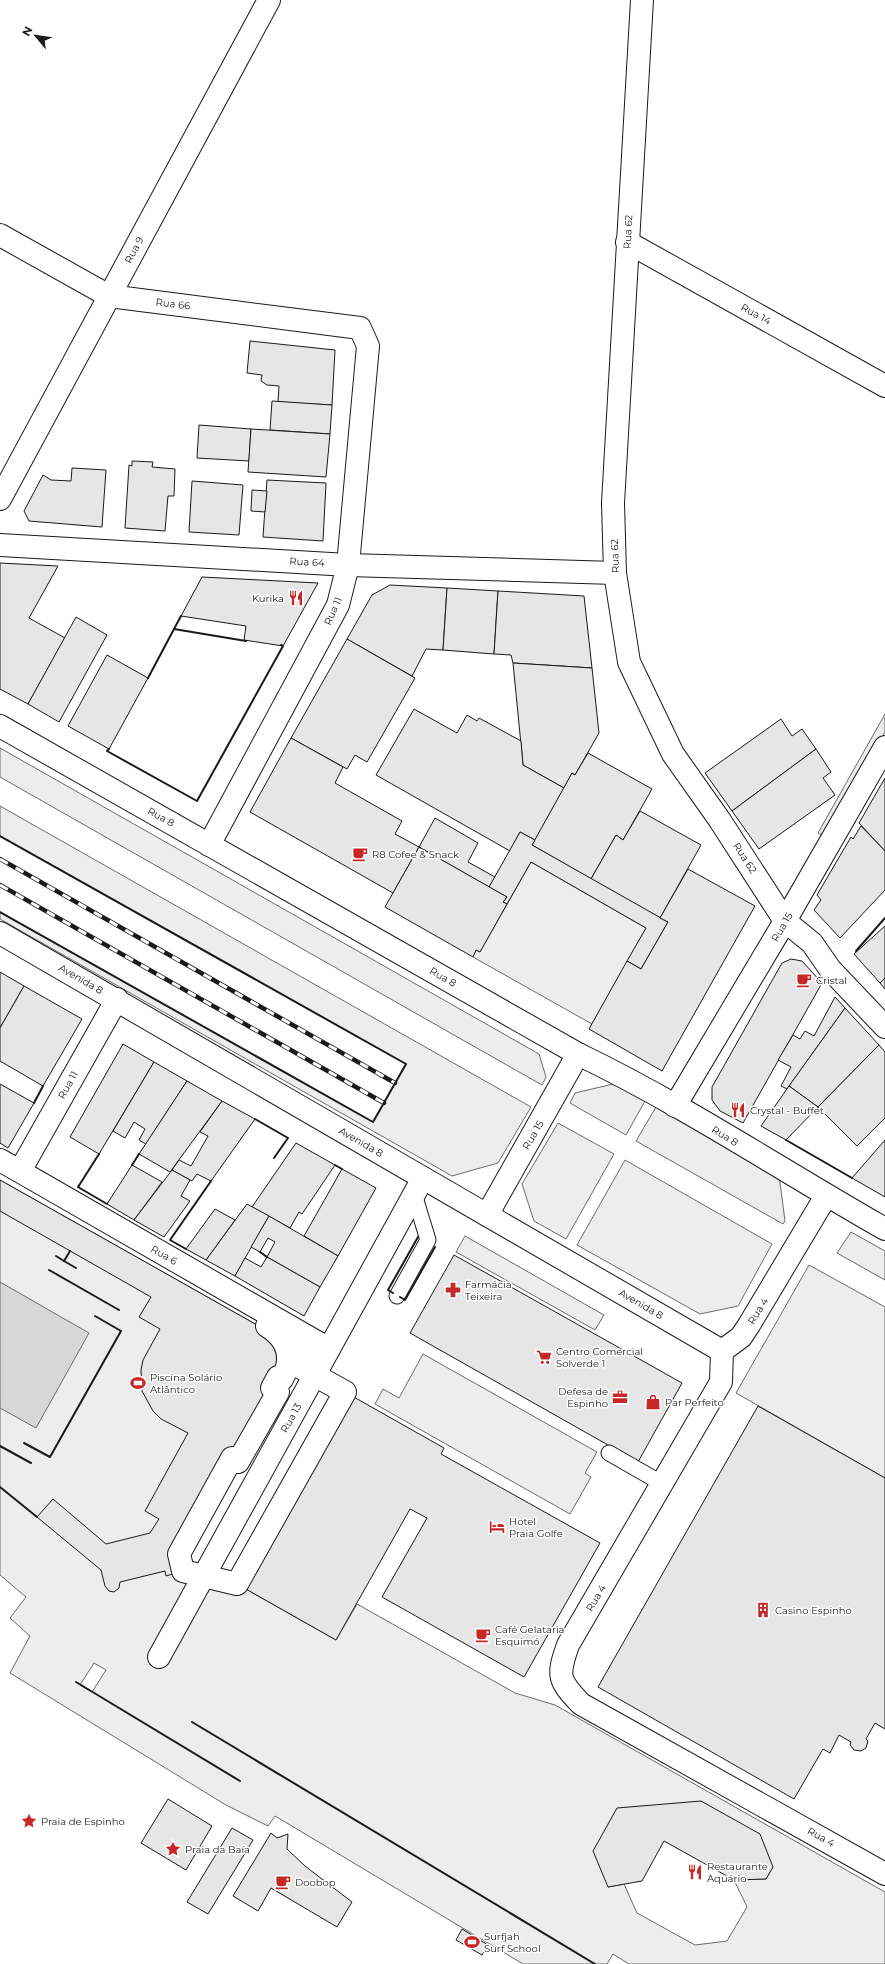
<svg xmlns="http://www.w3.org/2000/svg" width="885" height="1964" font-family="Montserrat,sans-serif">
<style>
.built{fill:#ededed;stroke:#6a6a6a;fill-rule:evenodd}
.water{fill:#d7d7d7;stroke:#6a6a6a}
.building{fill:#e6e6e6;stroke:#1a1a1a}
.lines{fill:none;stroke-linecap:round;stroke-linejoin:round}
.service-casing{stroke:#1a1a1a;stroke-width:17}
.pedestrian-casing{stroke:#1a1a1a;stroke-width:24}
.minor-casing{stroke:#1a1a1a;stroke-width:24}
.secondary-casing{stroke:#1a1a1a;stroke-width:24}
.service{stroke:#fff;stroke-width:15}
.pedestrian{stroke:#fff;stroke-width:22}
.minor{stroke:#fff;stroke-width:22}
.secondary{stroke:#fff;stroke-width:22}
.rail-casing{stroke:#1a1a1a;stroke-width:4.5}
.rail{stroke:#fff;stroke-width:3;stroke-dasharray:9;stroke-linecap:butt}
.wall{stroke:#1a1a1a;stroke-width:2}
.labels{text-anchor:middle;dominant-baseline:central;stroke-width:3;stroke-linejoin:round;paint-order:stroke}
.street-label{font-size:10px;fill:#1a1a1a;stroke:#fff}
.poi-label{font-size:10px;fill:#1a1a1a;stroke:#fff;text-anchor:start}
</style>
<rect width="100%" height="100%" fill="#fff"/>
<g class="built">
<path d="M885 714V732L826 837 818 833Z"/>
<path d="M0 748 539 1054 546 1077 542 1085 0 777Z"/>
<path d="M0 806 531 1107 498 1163 452 1176 0 919V912L373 1122 406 1064 0 836Z"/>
<path d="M531 862 646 928 592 1024 473 957 476 950 480 952Z"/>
<path d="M613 1084 645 1101 626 1135 570 1103 575 1093Z"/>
<path d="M656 1107 779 1175 785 1221 783 1224 636 1141Z"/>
<path d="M558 1123 614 1154 566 1239 534 1221 522 1184Z"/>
<path d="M625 1160 772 1244 738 1306 700 1314 577 1245Z"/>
<path d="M0 1180 273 1334 233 1459 183 1571 237 1584 336 1640 357 1604 515 1693 555 1705 885 1892V1964H629L613 1954 607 1964H523L275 1816 268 1826 226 1805 10 1673 30 1636 10 1618 26 1597 0 1575ZM94 1663 106 1670 92 1692 80 1685ZM701 1801 773 1867 766 1879 734 1880 747 1907 727 1941 695 1945 637 1913 624 1884 608 1887Z"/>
<path d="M851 1232 885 1251V1280L837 1253Z"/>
<path d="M465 1236 604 1315 595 1330 456 1252Z"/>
<path d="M809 1265 885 1307V1478L736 1393Z"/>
<path d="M423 1354 597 1452 585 1473 591 1477 570 1514 375 1404 383 1389 399 1398Z"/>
</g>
<path class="water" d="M0 1282 89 1333 36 1428 0 1408Z"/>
<g class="building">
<path d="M250 341 335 350 332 405 278 402 279 386 267 385 261 381 262 375 247 373Z"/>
<path d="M272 401 332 405 330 434 270 430Z"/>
<path d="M199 425 251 429 249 461 197 458Z"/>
<path d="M251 429 330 434 326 477 248 472Z"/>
<path d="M132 461 153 462 152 467 175 469 174 496H168L165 531 125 528 129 465 132 466Z"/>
<path d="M72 468 106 470 102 527 29 521 24 511 43 475 51 480 71 481Z"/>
<path d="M267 480 326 483 323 541 263 537Z"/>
<path d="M192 481 243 485 239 535 189 532Z"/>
<path d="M252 490 267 491 265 512 251 511Z"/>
<path d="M0 563 58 566 29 618 65 638 28 704 0 689Z"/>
<path d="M202 577 318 583 283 646 244 640 246 626 181 616Z"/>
<path d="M390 585 447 588 443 650 426 649 412 676 347 639 372 595Z"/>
<path d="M447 588 498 591 494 654 443 650Z"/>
<path d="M498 591 584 596 592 668 513 663 511 655 494 654Z"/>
<path d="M76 617 107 635 59 722 28 704Z"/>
<path d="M347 639 415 678 367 762 355 755 347 769 291 738Z"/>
<path d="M107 655 148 678 109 749 68 726Z"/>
<path d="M513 663 592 668 599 733 575 775 572 773 564 788 523 765Z"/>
<path d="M414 709 457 733 467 715 477 721 479 718 521 741 523 765 564 788 535 840 520 832 510 851 376 775Z"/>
<path d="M781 719 792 736 802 729 816 749 732 811 705 773Z"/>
<path d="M291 738 343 767 335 783 402 821 395 834 419 847 393 893 250 812Z"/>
<path d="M816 749 831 772 823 778 835 795 759 849 732 811Z"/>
<path d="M588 753 652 789 623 840 616 835 591 879 532 845 572 773 575 775Z"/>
<path d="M885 778V851L859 823Z"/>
<path d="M640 811 701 845 660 918 591 879 616 835 623 840Z"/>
<path d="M435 818 478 843 468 862 495 877 489 887 419 847Z"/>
<path d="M861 826 885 851V890L840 938 814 910 821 900 817 895 851 837 853 839Z"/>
<path d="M520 832 535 840 532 845 668 922 641 969 627 961 646 928 531 862 507 904 503 902 507 897 489 887Z"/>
<path d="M419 847 507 897 503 902 507 904 480 952 476 950 473 957 385 907Z"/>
<path d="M688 869 755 906 662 1071 589 1029 627 961 641 969 668 922 660 918Z"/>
<path d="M885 926V978L880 983 854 954Z"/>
<path d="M791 959 802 961 822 983 743 1123 720 1111 712 1100V1087L782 963Z"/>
<path d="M0 972 24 986 0 1028Z"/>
<path d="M885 978V989L880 983Z"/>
<path d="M24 986 82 1019 43 1086 0 1061V1028Z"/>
<path d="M835 997 845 1008 787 1089 781 1086 791 1067 778 1060 793 1035 800 1039 805 1031 814 1036Z"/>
<path d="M845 1008 879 1045 818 1107 789 1086Z"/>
<path d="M123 1044 154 1062 99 1154 70 1137Z"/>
<path d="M879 1045 885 1052V1118L857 1146 818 1107Z"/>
<path d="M154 1062 187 1081 146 1144 139 1140 145 1129 134 1122 125 1138 113 1131Z"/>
<path d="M187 1081 222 1101 170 1172 139 1154Z"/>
<path d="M0 1084 34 1103 8 1148 0 1143Z"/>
<path d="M789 1086 818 1107 786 1140 761 1126Z"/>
<path d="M222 1101 255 1119 211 1181 197 1174 192 1181 172 1170 179 1160 191 1166 208 1136 200 1132Z"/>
<path d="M885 1140V1197L852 1178Z"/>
<path d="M296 1143 335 1165 302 1214 299 1212 290 1228 252 1207Z"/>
<path d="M132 1165 162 1182 134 1220 107 1204Z"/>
<path d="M342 1169 376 1188 338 1256 304 1236Z"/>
<path d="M172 1170 190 1180 181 1196 190 1201 164 1237 134 1220Z"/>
<path d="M0 1180 273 1334 285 1360 232 1458 183 1571 166 1576 165 1571 120 1582 119 1588 114 1592 109 1591 105 1586 101 1570 37 1517 53 1499 106 1544 150 1533 159 1519 145 1511 188 1433 161 1419 153 1411 142 1391 141 1370 143 1360 160 1329 139 1317 151 1297 0 1211Z"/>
<path d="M247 1204 269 1216 235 1276 206 1260Z"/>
<path d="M215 1209 235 1220 206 1260 186 1249Z"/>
<path d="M269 1216 338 1256 320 1287 267 1257 275 1242 268 1238 260 1252 251 1247Z"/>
<path d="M454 1255 682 1383 638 1462 410 1333Z"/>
<path d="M267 1257 320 1287 304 1316 235 1276 245 1258 261 1267Z"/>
<path d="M345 1392 444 1448 441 1454 600 1543 524 1677 382 1597 427 1518 410 1509 336 1640 237 1584Z"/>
<path d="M758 1406 885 1478V1729L875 1723 866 1739 868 1741 866 1748 861 1751 854 1750 850 1745 851 1742 839 1735 830 1753 823 1749 794 1799 598 1687Z"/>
<path d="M168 1799 212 1826 186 1870 141 1843Z"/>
<path d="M701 1801 760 1834 773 1867 766 1879 734 1880 664 1841 642 1881 608 1887 593 1851 617 1808Z"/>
<path d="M232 1828 253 1840 208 1914 187 1902Z"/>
<path d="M271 1833 277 1838 288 1834 287 1849 305 1866 352 1902 337 1927 271 1888 258 1911 233 1896Z"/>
<path d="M462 1929 488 1945 482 1955 456 1940Z"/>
</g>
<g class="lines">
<g class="service-casing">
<g id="service">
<path d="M397 1296 428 1240 414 1194"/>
<path d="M609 1453 663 1484"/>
</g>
</g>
<g class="pedestrian-casing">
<g id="pedestrian">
<path d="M785 921 812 943 830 969 885 1027"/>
<path d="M270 1321 310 1344 298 1366 345 1392 237 1584 183 1571 179 1554 232 1458 238 1462 278 1392 272 1388 278 1377 282 1379C294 1358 288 1339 267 1326Z"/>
<path d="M159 1657 329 1349"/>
</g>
</g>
<g class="minor-casing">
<g id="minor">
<path d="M0 235 109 296 360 328 368 346 348 565 338 605 209 845"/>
<path d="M627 242 885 386"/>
<path d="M0 499 269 0"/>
<path d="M0 545 348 565 615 573"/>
<path d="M0 726 578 1054C684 1105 783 1171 885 1229"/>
<path d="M0 933 722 1351"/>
<path d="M675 1106 785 921 885 747"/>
<path d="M0 1160 329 1349 423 1178"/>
<path d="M20 1171 117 999"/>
<path d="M487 1215 578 1054"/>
<path d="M722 1351 721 1382 568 1645C557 1676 558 1680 581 1704L885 1874"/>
<path d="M722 1351 741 1337 749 1325 826 1196"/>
</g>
</g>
<g class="secondary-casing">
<path id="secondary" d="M642 0 613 503 615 573 629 662 673 754 719 819 785 921"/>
</g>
<use href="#service" class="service"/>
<use href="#pedestrian" class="pedestrian"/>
<use href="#minor" class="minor"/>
<use href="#secondary" class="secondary"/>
<g class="rail-casing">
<g id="rail">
<path d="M0 859 395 1083"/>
<path d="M0 885 384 1103"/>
</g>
</g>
<use href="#rail" class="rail"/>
<g class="wall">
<path d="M174 629 181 616"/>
<path d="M148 678 174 629 246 641"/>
<path d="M109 749 107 751 197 801 283 646 281 645"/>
<path d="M0 836 406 1064 373 1122 0 912"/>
<path d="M856 951 885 918"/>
<path d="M34 1103 43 1086"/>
<path d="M255 1119 288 1138 274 1158"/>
<path d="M786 1140 852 1178"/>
<path d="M99 1154 78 1187 107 1204"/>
<path d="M132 1165 139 1154"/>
<path d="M335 1165 342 1169"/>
<path d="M186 1249 170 1240 211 1181"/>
<path d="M70 1251 64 1261 76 1268"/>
<path d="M260 1252 267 1257"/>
<path d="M56 1256 64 1261"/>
<path d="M49 1270 119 1310"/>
<path d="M393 1293 388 1290 418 1237"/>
<path d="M400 1297 405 1300 435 1247"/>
<path d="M24 1443 50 1457 121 1331 95 1316"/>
<path d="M0 1446 31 1463"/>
<path d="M0 1487 37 1517"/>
<path d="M76 1682 240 1781"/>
<path d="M192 1722 595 1964"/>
</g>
</g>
<defs>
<g id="restaurant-bare" transform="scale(1.2)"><path d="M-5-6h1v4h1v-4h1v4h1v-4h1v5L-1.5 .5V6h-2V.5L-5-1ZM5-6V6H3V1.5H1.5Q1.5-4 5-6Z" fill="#c62828" stroke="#fff" stroke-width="2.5" paint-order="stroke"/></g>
<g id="cafe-bare" transform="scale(1.2)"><path d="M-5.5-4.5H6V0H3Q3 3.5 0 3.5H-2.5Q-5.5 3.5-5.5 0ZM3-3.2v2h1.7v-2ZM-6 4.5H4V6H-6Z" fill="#c62828" stroke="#fff" stroke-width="2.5" paint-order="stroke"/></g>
<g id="pharmacy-bare" transform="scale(1.2)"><path d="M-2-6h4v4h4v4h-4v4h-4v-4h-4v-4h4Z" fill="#c62828" stroke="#fff" stroke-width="2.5" paint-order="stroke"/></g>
<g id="supermarket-bare" transform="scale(1.2)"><path d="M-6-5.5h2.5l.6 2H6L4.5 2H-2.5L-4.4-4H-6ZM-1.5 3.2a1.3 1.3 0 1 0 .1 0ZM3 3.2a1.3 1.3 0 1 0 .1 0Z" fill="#c62828" stroke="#fff" stroke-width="2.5" paint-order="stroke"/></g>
<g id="stadium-bare" transform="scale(1.2)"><path d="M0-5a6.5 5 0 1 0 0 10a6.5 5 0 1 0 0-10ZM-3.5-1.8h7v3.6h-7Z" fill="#c62828" stroke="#fff" stroke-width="2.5" paint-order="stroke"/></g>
<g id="office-bare" transform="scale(1.2)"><path d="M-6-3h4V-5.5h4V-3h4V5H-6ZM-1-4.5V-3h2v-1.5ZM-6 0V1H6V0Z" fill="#c62828" stroke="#fff" stroke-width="2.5" paint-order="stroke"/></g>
<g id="shop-bare" transform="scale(1.2)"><path d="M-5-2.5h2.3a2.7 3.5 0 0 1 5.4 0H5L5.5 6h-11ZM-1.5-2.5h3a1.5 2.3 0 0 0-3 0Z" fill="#c62828" stroke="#fff" stroke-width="2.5" paint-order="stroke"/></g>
<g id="hotel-bare" transform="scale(1.2)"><path d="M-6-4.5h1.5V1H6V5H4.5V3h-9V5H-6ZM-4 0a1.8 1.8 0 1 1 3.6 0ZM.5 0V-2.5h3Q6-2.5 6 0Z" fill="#c62828" stroke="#fff" stroke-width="2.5" paint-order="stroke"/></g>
<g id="building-bare" transform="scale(1.2)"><path d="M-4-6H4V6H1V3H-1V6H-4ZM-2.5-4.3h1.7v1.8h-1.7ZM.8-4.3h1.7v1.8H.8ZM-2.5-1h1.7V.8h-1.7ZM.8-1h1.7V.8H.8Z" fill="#c62828" stroke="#fff" stroke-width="2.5" paint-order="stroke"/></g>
<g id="sight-bare" transform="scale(1.2)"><path d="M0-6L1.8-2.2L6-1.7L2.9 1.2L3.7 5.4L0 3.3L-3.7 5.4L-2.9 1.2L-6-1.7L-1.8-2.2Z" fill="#c62828" stroke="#fff" stroke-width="2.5" paint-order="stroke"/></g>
</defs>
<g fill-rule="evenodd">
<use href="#restaurant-bare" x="296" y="598"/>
<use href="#cafe-bare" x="360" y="854"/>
<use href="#cafe-bare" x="804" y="980"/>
<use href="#restaurant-bare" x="738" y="1110"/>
<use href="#pharmacy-bare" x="453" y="1290"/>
<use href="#supermarket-bare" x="544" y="1357"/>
<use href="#stadium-bare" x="138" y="1383"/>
<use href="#office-bare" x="620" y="1397"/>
<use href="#shop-bare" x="653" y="1402"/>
<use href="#hotel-bare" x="497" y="1527"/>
<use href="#building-bare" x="763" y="1610"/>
<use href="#cafe-bare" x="483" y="1635"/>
<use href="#sight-bare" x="29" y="1821"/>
<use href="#sight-bare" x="173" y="1849"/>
<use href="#restaurant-bare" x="695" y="1872"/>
<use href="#cafe-bare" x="283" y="1882"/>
<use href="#stadium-bare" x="472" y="1942"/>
</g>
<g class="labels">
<g class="street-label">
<text transform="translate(628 232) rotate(-87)">Rua 62</text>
<text transform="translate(134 250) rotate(-62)">Rua 9</text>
<text transform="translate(173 304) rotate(7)">Rua 66</text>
<text transform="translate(756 314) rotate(29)">Rua 14</text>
<text transform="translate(615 556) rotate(-92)">Rua 62</text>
<text transform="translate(307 562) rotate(3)">Rua 64</text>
<text transform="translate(333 611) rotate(-66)">Rua 11</text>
<text transform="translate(161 817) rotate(29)">Rua 8</text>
<text transform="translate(745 858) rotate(57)">Rua 62</text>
<text transform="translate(782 927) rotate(-60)">Rua 15</text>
<text transform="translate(443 977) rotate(30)">Rua 8</text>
<text transform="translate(81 979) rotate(30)">Avenida 8</text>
<text transform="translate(68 1085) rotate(-61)">Rua 11</text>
<text transform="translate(533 1135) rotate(-60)">Rua 15</text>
<text transform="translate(725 1136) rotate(31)">Rua 8</text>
<text transform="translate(361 1142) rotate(30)">Avenida 8</text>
<text transform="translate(164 1255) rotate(30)">Rua 6</text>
<text transform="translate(641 1304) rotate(30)">Avenida 8</text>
<text transform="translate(758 1311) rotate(-58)">Rua 4</text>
<text transform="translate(291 1418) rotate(-61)">Rua 13</text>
<text transform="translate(596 1598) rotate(-60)">Rua 4</text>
<text transform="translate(821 1837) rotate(29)">Rua 4</text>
</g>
<g class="poi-label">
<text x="284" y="598" text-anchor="end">Kurika</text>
<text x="372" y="854">R8 Cofee &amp; Snack</text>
<text x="816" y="980">Cristal</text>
<text x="750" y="1110">Crystal - Buffet</text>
<text x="465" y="1284">Farmácia<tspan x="465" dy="12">Teixeira</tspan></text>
<text x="556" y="1351">Centro Comercial<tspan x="556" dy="12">Solverde 1</tspan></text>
<text x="150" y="1377">Piscina Solário<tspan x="150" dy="12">Atlântico</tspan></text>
<text x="608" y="1391" text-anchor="end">Defesa de<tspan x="608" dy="12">Espinho</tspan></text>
<text x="665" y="1402">Par Perfeito</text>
<text x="509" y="1521">Hotel<tspan x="509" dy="12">Praia Golfe</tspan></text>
<text x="775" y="1610">Casino Espinho</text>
<text x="495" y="1629">Café Gelataria<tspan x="495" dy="12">Esquimó</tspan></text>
<text x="41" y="1821">Praia de Espinho</text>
<text x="185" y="1849">Praia da Baía</text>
<text x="707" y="1866">Restaurante<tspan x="707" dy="12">Aquário</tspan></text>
<text x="295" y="1882">Doobop</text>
<text x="484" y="1936">Surfjah<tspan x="484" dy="12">Surf School</tspan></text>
</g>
</g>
<g transform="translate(36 36) rotate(299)" stroke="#ffffff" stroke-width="3" paint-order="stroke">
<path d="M0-3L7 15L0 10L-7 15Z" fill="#1a1a1a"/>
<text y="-6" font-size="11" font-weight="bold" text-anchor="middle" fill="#1a1a1a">N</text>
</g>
</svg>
